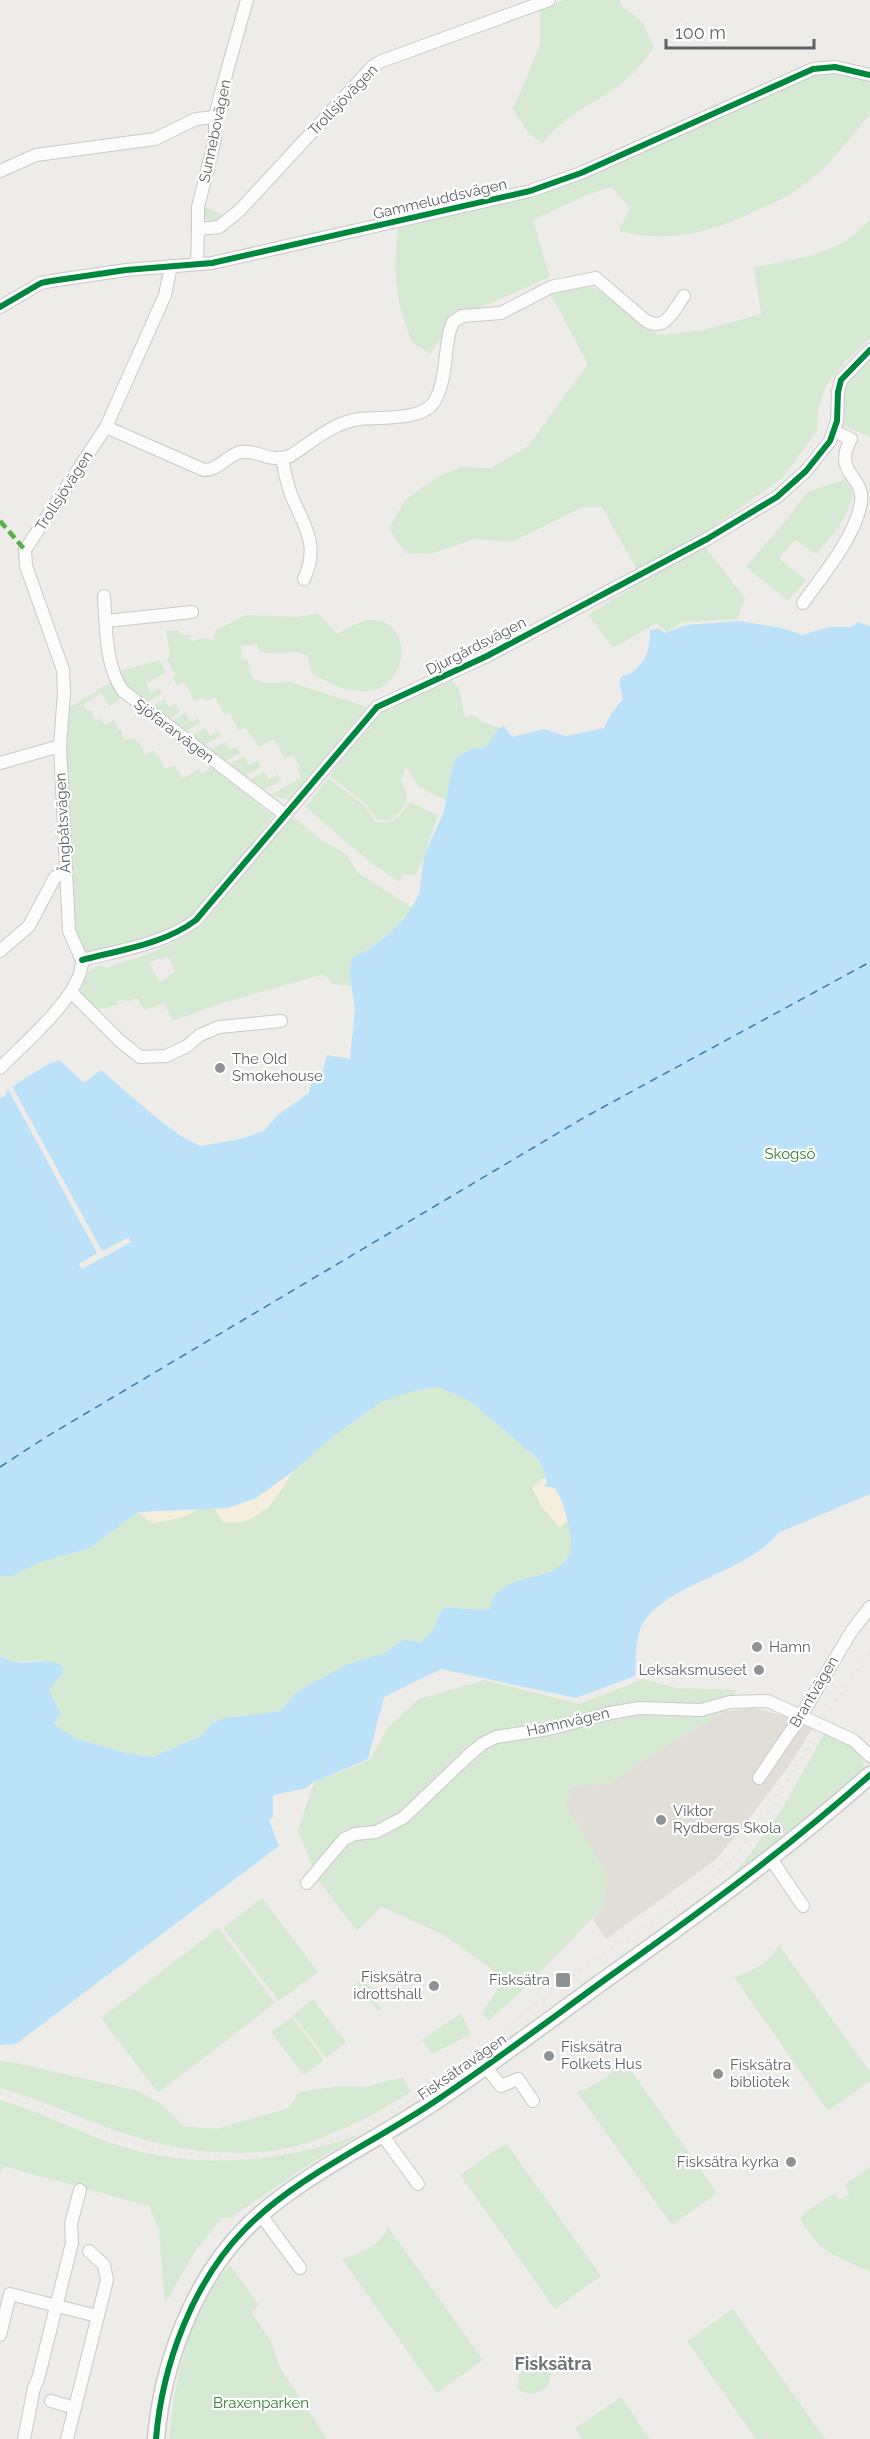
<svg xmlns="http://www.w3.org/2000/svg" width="870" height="2439" font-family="Raleway,sans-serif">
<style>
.education{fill:#e1ded7}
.green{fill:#d6ead3;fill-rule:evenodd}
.sand{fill:#f5eede}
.water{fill:#bbe2f8}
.pier{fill:#edece8}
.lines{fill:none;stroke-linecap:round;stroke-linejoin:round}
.ferry{stroke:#3c7aad;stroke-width:1.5;stroke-dasharray:8 6;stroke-linecap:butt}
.street-casing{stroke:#c9c9c8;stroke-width:14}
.secondary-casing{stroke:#cacaca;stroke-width:19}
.street{stroke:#fcfcfc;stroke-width:12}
.secondary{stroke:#fcfcfc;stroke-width:16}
.rail{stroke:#e3e3e3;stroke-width:3;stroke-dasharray:1.5 8;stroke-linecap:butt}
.quiet{stroke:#58b04a;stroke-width:4.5;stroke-dasharray:9 4.5;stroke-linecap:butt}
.cycleway-casing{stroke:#fff;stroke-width:10}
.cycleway{stroke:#00873e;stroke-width:6}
.poi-dot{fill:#8f9294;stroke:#fff;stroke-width:2}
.labels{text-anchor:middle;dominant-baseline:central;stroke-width:4.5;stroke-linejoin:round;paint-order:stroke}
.street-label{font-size:15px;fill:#5d6266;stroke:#fff}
.poi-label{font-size:15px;fill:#5d6266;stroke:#fff;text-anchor:start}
.park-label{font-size:15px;fill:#328230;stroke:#fff}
.quarter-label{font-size:18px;font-weight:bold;fill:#6e7478;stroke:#fff}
</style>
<rect width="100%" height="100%" fill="#edece8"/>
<path class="education" d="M755 1708 791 1718 812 1729 789 1766 736 1836 714 1861 606 1939 593 1919 604 1906 566 1805 571 1786 609 1783 673 1741 726 1711Z"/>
<g class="green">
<path d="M564 0H620L621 5 643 23 654 48C643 62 632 76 618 86 592 105 563 116 543 143L529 134 513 109 540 45V10Z"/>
<path d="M815 74H838L870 80V114C847 143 821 176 789 195 778 201 767 205 756 211 709 233 671 244 619 231L630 208 611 187 587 195 533 220 550 277 454 319 430 354 411 341 399 303 395 269 398 223 487 207Z"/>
<path d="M203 206 222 214 218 220 212 222 204 218Z"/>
<path d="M870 218V338L846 361 827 384 818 409 817 431 782 478 698 538 745 598 738 619 683 622 667 632 656 623 613 648 588 615 631 588 637 570 602 507H583L512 542 473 539 434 553 408 554 397 542 389 528 406 499 439 476 460 467 491 468 528 446 588 364 550 293 588 285 599 290 658 335 704 330 761 314 754 267C795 259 844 255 870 218Z"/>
<path d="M870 354V437L842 425 843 386Z"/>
<path d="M845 479 853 493C847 522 834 532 816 554L795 540 779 558 806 580 788 601 746 567 791 514 807 492Z"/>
<path d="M318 613 337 634C346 630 357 622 367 620 427 612 409 739 311 672L308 656C294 648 276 656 260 652L257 644 241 646 242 659H247L253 679 264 683 291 682 367 707 289 800 271 795 301 777 297 769 300 767 293 755 285 759 274 739 259 747 245 727 239 731 229 713 225 715 215 697 205 701 203 697 195 701 184 682 177 686 173 678 176 676 167 661 170 654 166 631 179 630 180 634 190 635 191 641 204 638 213 640 215 631 245 615 296 617Z"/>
<path d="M159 660 166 672 146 684 151 693 160 688 162 694 146 703 124 684 120 671Z"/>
<path d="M451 680 459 689 465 718 472 715 483 722 500 728 490 745 454 760 446 800 419 787 406 767 401 780C412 801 406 808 388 821L376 819 366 804 330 776 354 743 371 727 369 720 379 713Z"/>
<path d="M111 682 120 697 118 701 109 706 101 693 83 704 86 710H91L95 721 101 719 105 725 114 720 119 730H121L124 740 135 738 137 742 139 741 145 755 154 750 157 757 159 756 165 769 174 765 183 778 199 769 202 774 211 767 273 816 202 909 173 930 136 942 88 952 82 950 73 934 63 768 67 709Z"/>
<path d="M165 699 169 707 176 704 180 712 168 719 151 707Z"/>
<path d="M185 713 190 722 198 718 200 723 184 732 171 722Z"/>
<path d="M205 728 210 736 218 731 220 736 204 745 192 736Z"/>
<path d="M225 742 230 750 237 746 240 753 225 761 210 750Z"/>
<path d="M244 756 249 765 258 760 261 767 245 776 230 764Z"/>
<path d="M264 771 269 779 278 774 281 781 264 790 251 779Z"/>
<path d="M328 778 366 807 375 822 388 823 400 815 410 802 438 815C434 826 420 871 414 876L403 874 399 882 366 859 306 807Z"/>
<path d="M295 818 320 839 346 854 358 873 413 908C396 928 377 945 354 957L349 971 351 986 332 984 325 974 222 1003 173 1021 164 1003 146 1010 142 1007 138 998 125 1002 124 999 116 1002 117 1005 96 1010 80 991 89 971 101 965 106 968 148 954 178 940 202 925 286 822ZM168 956 175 971 160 982 149 964 159 958 161 960Z"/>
<path d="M438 1387 470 1401 539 1460 545 1477 532 1488 560 1527 568 1520 573 1541 570 1557 559 1568 518 1582 492 1603 490 1609 481 1610 446 1607 440 1613 434 1628 421 1642 403 1640 385 1653 308 1685 293 1696 281 1711 225 1718 212 1723 203 1735 153 1757 127 1753 77 1739 56 1726 59 1707 50 1695 49 1690 62 1674 58 1664 40 1660 15 1662 0 1657V1576H12L38 1563 90 1548 138 1512 152 1523 181 1518 200 1508H214L223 1522 267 1510 295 1470 332 1437 381 1402 409 1392Z"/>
<path d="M643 1679 676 1688 736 1690 726 1711 673 1741 609 1783 571 1786 566 1805 607 1874 604 1906 524 1989 488 2021 482 2013 500 1985 497 1973 444 1935 382 1907 357 1931 318 1880 298 1831 314 1782 370 1760 388 1727 419 1699 484 1680 580 1704Z"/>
<path d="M824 1734C843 1742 870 1751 863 1776L717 1890 745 1861 782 1809Z"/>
<path d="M262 1898 318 1972 279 2001 223 1928Z"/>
<path d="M218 1928 275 2003 158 2093 101 2018Z"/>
<path d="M779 1945 870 2072V2081L828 2111 734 1977C752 1972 770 1962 779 1945Z"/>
<path d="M360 1981 375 1988 370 1997 382 2009 378 2011 356 1984Z"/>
<path d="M313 1999 346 2042 326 2058 293 2015Z"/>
<path d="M461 2013 471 2034 432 2054 422 2040Z"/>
<path d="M292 2017 324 2060 304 2075 271 2032Z"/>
<path d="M623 2059 717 2193 672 2225 577 2092C595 2086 613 2075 623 2059Z"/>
<path d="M0 2061 16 2063 135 2090 160 2103 184 2126 216 2129 289 2108 299 2092 339 2086 365 2087 403 2077 411 2092C377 2113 342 2132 304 2144 245 2161 177 2152 120 2132 79 2118 41 2099 0 2088Z"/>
<path d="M0 2100C41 2111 79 2133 120 2146 202 2171 283 2162 363 2133L308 2165 230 2218H221L192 2256 165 2304 159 2230 149 2206 3 2166 0 2176Z"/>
<path d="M506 2143 601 2276 555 2309 460 2175Z"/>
<path d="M870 2167V2272L830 2253 819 2245 800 2220 803 2214 834 2193 839 2200 849 2194 845 2184Z"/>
<path d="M388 2227 483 2360 437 2393 342 2259C360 2254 381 2245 388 2227Z"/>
<path d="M230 2265 259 2305 252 2313 271 2341 279 2366 327 2439H169C175 2380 188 2309 230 2265Z"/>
<path d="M733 2309 825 2439H756L687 2341Z"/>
<path d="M536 2354 543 2356 552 2372 547 2388 531 2395 518 2390 519 2375Z"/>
<path d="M621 2397 650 2439H582L575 2429Z"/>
</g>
<g class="sand">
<path d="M295 1470C273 1499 264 1526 223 1522L214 1508C247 1508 270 1488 295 1470Z"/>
<path d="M545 1477 563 1500 567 1510 568 1520 560 1528 542 1507 532 1488Z"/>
<path d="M200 1508 181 1518 152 1523 138 1512Z"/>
</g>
<path class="water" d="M739 621 782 628 802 635 830 627H851L858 622 870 626V1494L778 1533C748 1573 657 1585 640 1630 635 1643 636 1662 635 1676L576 1698 441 1669 384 1697 368 1759 314 1782 304 1789 273 1795V1817L269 1820 279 1846 16 2044 0 2045V1657C5 1658 10 1661 14 1662 32 1665 46 1656 63 1667L62 1674 49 1690 61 1714 55 1722 56 1726 77 1739 127 1753 153 1757 203 1735 212 1723 225 1718 281 1711 293 1696 308 1685 349 1664 385 1653 403 1640 421 1642 434 1628 440 1613 446 1607 481 1610 490 1609C492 1604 491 1600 494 1596 516 1567 585 1587 569 1527 565 1511 564 1503 555 1488L544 1486 547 1481 539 1460 470 1401 438 1387 409 1392 381 1402 332 1437 295 1470 256 1498 228 1508 138 1512 90 1548 38 1563 12 1576H0V1098L5 1096 8 1089 47 1065 59 1060 84 1083 101 1070 153 1115 181 1136 200 1146 240 1139 264 1131 278 1115 309 1093 311 1084 320 1081 327 1055 350 1059 355 1009 349 971 353 957 367 950 387 935 404 919 419 895 424 856 443 814 454 760 470 749C494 750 489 736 503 725L512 737 544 729 566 736 604 728 611 714 623 699C622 694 619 685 620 680 622 675 627 675 632 672 647 662 650 647 650 630L659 629 666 633 686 625Z"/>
<path class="pier" d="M12 1086 102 1251 129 1237 131 1242 82 1269 79 1264 97 1253 8 1089Z"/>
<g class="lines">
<path class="ferry" d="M0 1467 46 1437 585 1117 870 962"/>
<g class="street-casing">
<g id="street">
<path d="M0 171 36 155 155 139 196 119 215 117"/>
<path d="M198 229V207L215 139V117L220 96 247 0"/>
<path d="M197 264 198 229 219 227 240 210 373 66 382 61 549 0"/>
<path d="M0 307 41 283 51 281 126 270 212 263 530 191 581 173 813 69 835 67 870 75"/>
<path d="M106 427 204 470C220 470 227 454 242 452 259 450 268 463 290 456 312 442 332 423 359 419 379 417 422 421 434 402 447 381 444 352 450 330L453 322 462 316 501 313 551 287 596 278 645 320C665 333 673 311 684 296"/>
<path d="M282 458C284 471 287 483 291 495 304 525 320 545 304 579"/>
<path d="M104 596C106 626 105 666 123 691L284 814"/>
<path d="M803 603C822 576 856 536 861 502 865 476 832 474 851 439L834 431"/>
<path d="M106 621 192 612"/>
<path d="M0 763 60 746"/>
<path d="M0 951 29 926 55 877 65 872"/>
<path d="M82 960C120 950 165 944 196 920L377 707 487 656 707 539 777 497 806 471 830 441 837 421 838 392 841 380 870 350"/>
<path d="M71 992 120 1041 140 1057 166 1056 187 1046 200 1035 219 1027 281 1021"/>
<path d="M0 1068C23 1044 83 995 82 960L69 931 60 746 64 693 63 670 26 566 25 550 106 427 165 295 171 266"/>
<path d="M759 1778 801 1716 851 1632 870 1607"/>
<path d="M771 1859 803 1906"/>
<path d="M307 1883 344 1839 355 1834 376 1832 403 1818 469 1755 482 1744 496 1737 549 1729 610 1713 639 1708 701 1710 730 1702 768 1701 853 1740 870 1756"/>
<path d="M485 2066 501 2086 518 2079 533 2101"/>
<path d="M383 2136 418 2184"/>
<path d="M261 2215 300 2268"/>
<path d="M0 2335 10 2294 97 2316"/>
<path d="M51 2401 75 2408"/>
<path d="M24 2439 34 2388 38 2379 72 2243 71 2224 80 2190"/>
<path d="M67 2439 107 2280 104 2265 89 2251"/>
</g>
</g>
<g class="secondary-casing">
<path id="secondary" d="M156 2439C162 2365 193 2282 245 2229 296 2177 373 2143 434 2102 494 2062 552 2018 610 1976 700 1912 788 1848 870 1775"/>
</g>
<use href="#street" class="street"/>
<use href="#secondary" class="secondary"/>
<g class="rail">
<path d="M790 1774 802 1757 820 1724 870 1652"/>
<path d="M0 2094C41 2105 79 2125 120 2138 161 2151 203 2158 246 2157 375 2153 469 2055 565 1982 620 1941 683 1907 732 1858 757 1832 776 1799 794 1768"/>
</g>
<path class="quiet" d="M0 521 25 550"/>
<g class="cycleway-casing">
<g id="cycleway">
<path d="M0 307 41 283 51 281 126 270 212 263 530 191 581 173 813 69 835 67 870 75"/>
<path d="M82 960C120 950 165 944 196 920L377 707 487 656 707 539 777 497 806 471 830 441 837 421 838 392 841 380 870 350"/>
<path d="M156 2439C162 2365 193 2282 245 2229 296 2177 373 2143 434 2102 494 2062 552 2018 610 1976 700 1912 788 1848 870 1775"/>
</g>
</g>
<use href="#cycleway" class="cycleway"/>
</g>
<g class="poi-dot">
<circle cx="220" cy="1068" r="6"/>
<circle cx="757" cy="1647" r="6"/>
<circle cx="759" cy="1670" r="6"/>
<circle cx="661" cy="1820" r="6"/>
<rect x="555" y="1972" width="16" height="16" rx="3"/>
<circle cx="434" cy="1986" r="6"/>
<circle cx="549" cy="2056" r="6"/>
<circle cx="718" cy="2074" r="6"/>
<circle cx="791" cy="2162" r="6"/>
</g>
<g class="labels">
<g class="street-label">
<text transform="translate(343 100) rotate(-46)">Trollsjövägen</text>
<text transform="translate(215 131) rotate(-78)">Sunnebovägen</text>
<text transform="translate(440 199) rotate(-13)">Gammeluddsvägen</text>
<text transform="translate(64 491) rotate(-57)">Trollsjövägen</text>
<text transform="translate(476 646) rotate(-27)">Djurgårdsvägen</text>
<text transform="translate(174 731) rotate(37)">Sjöfararvägen</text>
<text transform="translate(63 823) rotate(-93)">Ångbåtsvägen</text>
<text transform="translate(814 1692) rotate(-59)">Brantvägen</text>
<text transform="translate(568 1722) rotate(-13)">Hamnvägen</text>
<text transform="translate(462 2067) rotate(-35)">Fisksätravägen</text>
</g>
<g class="poi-label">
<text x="232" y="1059">The Old<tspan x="232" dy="17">Smokehouse</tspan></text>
<text x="769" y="1647">Hamn</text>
<text x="747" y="1670" text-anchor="end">Leksaksmuseet</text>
<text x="673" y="1811">Viktor<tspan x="673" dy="17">Rydbergs Skola</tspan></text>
<text x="422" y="1977" text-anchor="end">Fisksätra<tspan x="422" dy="17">idrottshall</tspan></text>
<text x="550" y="1980" text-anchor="end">Fisksätra</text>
<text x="561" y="2047">Fisksätra<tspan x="561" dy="17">Folkets Hus</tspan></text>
<text x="730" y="2065">Fisksätra<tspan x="730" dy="17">bibliotek</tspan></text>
<text x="779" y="2162" text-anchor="end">Fisksätra kyrka</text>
</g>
<g class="park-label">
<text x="790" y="1154">Skogsö</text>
<text x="261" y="2403">Braxenparken</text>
</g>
<g class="quarter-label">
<text x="553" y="2363">Fisksätra</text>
</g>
</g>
<path d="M666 39v9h148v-9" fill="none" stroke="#5d6266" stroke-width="3"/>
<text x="675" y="39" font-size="18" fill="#5d6266" stroke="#ffffff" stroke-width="4.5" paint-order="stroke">100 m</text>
</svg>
